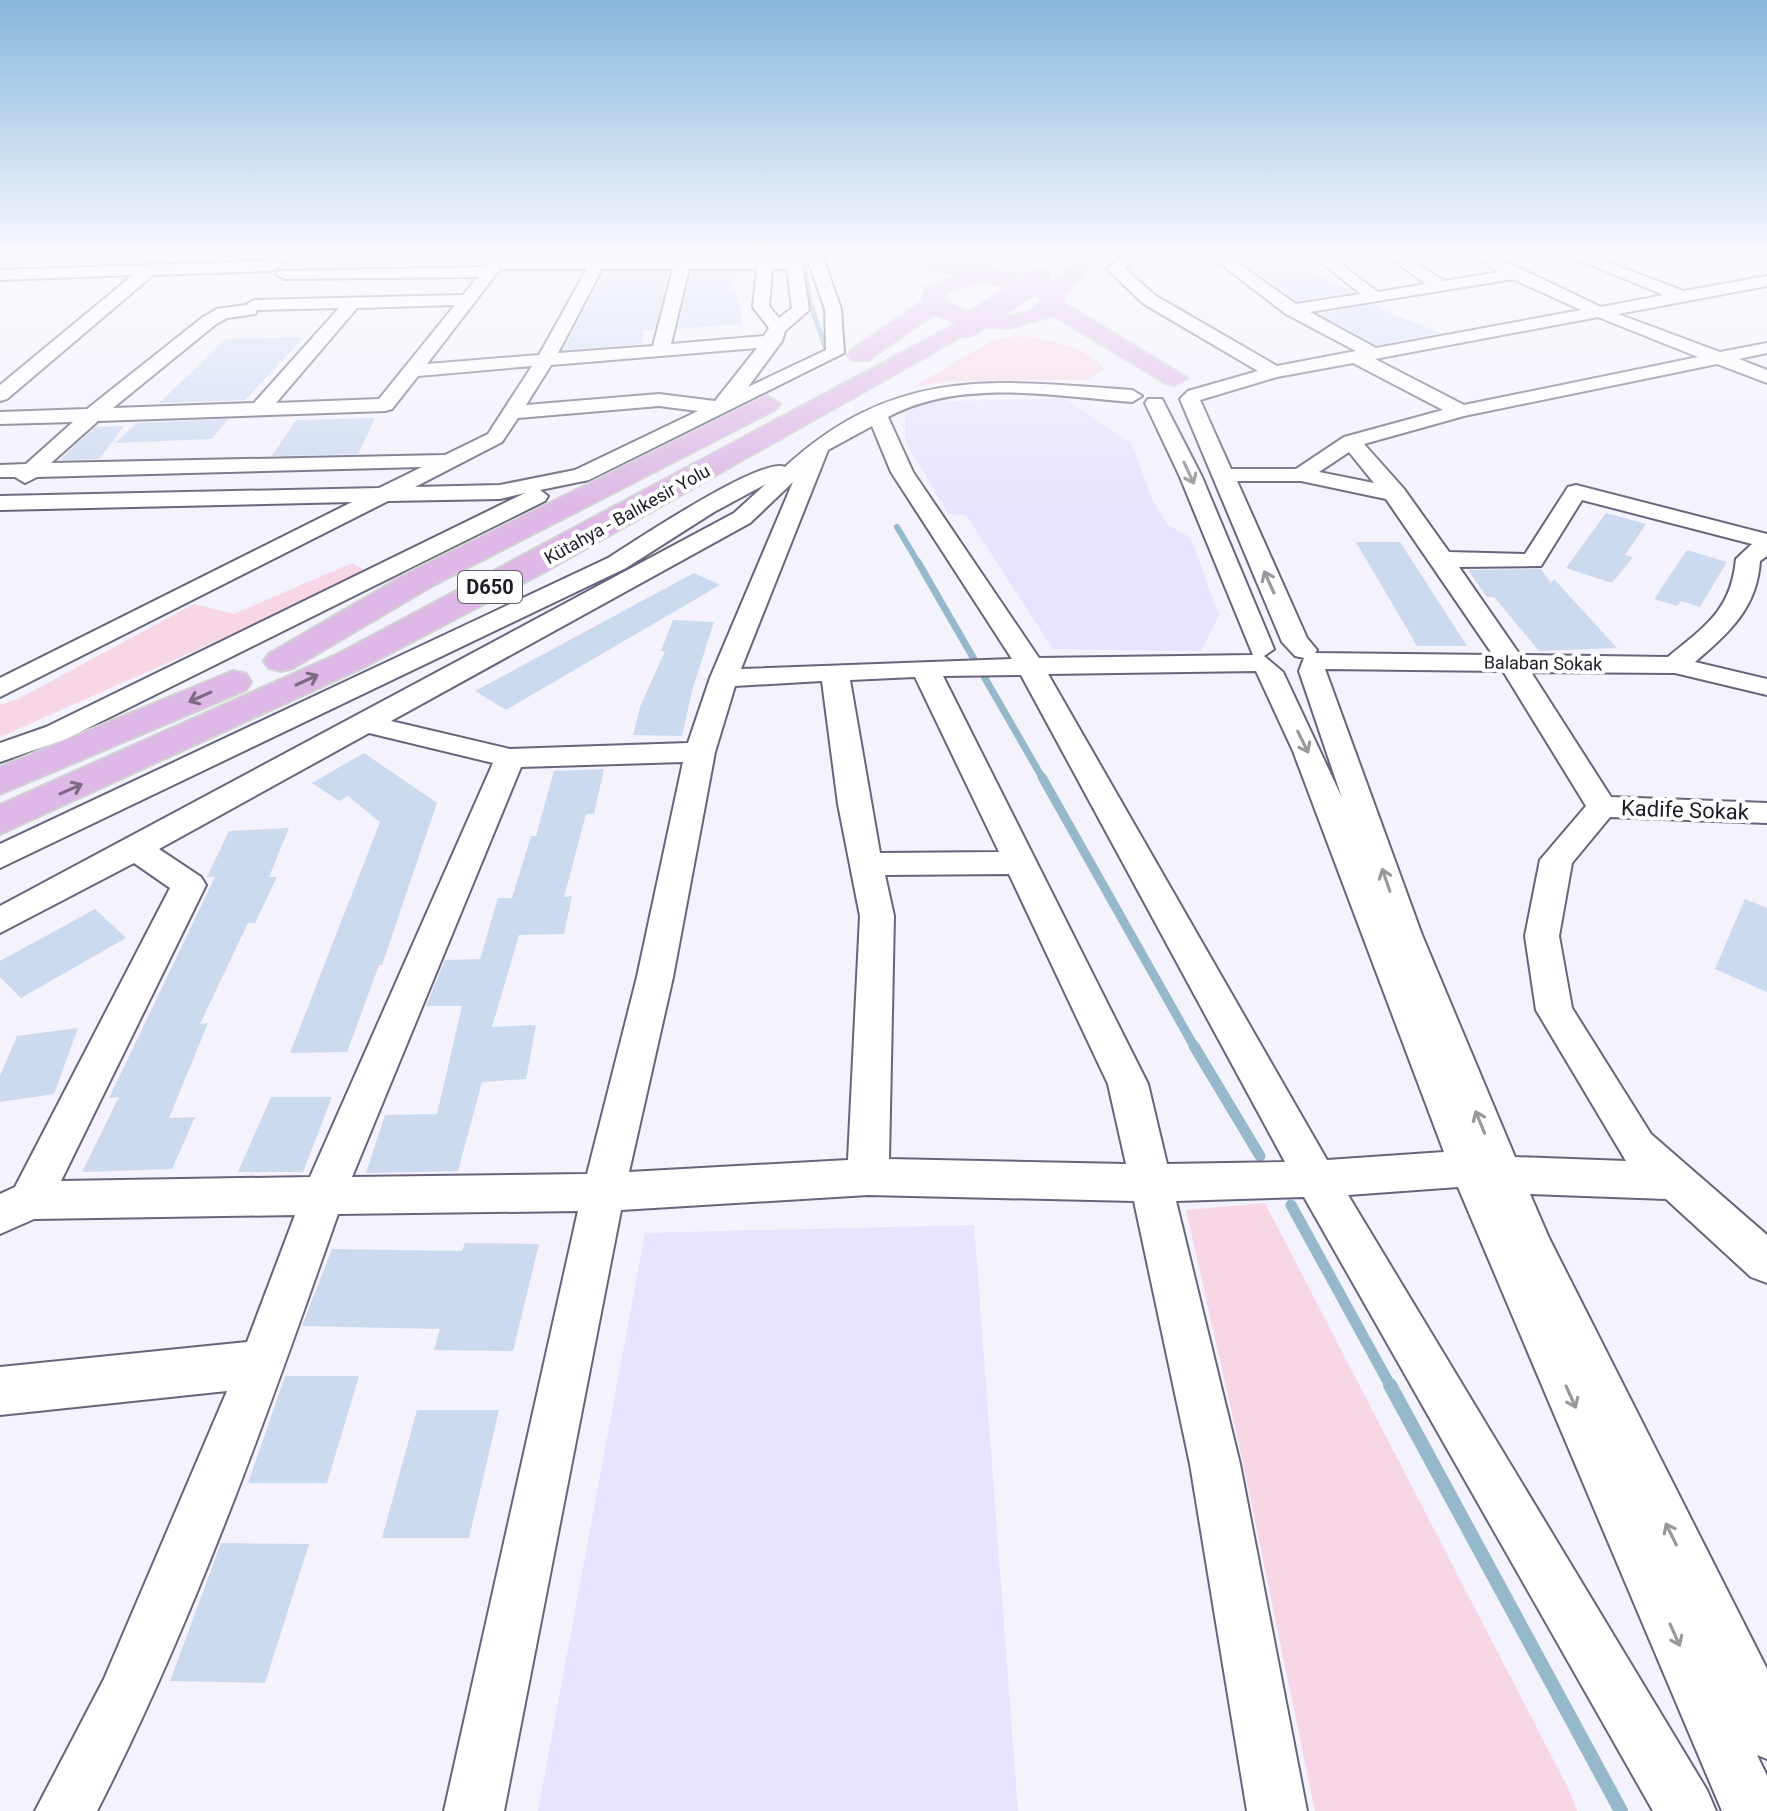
<svg xmlns="http://www.w3.org/2000/svg" width="1767" height="1811" font-family="Roboto,sans-serif">
<style>
.built{fill:#e6e4fe}
.green{fill:#f7d6e5}
.lines{fill:none;stroke-linecap:round;stroke-linejoin:round}
.stream-far5{stroke:#95b9cb;stroke-width:5}
.stream-far4{stroke:#95b9cb;stroke-width:6}
.stream-far3{stroke:#95b9cb;stroke-width:7}
.stream-far2{stroke:#95b9cb;stroke-width:9}
.stream-far1{stroke:#95b9cb;stroke-width:11}
.stream{stroke:#95b9cb;stroke-width:14}
.building{fill:#ccdaf0}
.minor-casing{stroke:#67657b;stroke-width:4}
.trunk-casing{stroke:#d2d2d3;stroke-width:4}
.minor{fill:#fff;fill-rule:evenodd}
.trunk{fill:#deb8e6;fill-rule:evenodd}
.trunk-bridge-casing{stroke:#d2d2d3;stroke-width:24;stroke-linecap:butt}
.trunk-bridge{stroke:#deb8e6;stroke-width:22}
.oneway{stroke:#99999d}
.oneway2{stroke:#7e6a86}
.labels{text-anchor:middle;dominant-baseline:central;stroke-width:8;stroke-linejoin:round;paint-order:stroke}
.far-street-label{font-size:18px;fill:#1d1c25;stroke:#fff}
.shield{fill:#fff;stroke:#616066;stroke-width:2}
.shield-label{font-size:20px;font-weight:bold;fill:#1d1c25}
.street-label{font-size:22px;fill:#1d1c25;stroke:#fff}
</style>
<rect width="100%" height="100%" fill="#f3f2fd"/>
<g class="built">
<path d="M1065 398 1132 444 1153 501 1168 525 1191 538 1219 616 1201 651 1053 649 966 515 948 514 905 441V413L927 402Z"/>
<path d="M974 1225 1018 1811H538L645 1233Z"/>
</g>
<g class="green">
<path d="M1018 336C1040 336 1093 349 1104 369L1086 380 947 381 913 387 995 339Z"/>
<path d="M352 563 370 573 0 737V705L20 698 194 604 234 614Z"/>
<path d="M1265 1203 1569 1790 1577 1811H1315L1241 1453 1186 1210Z"/>
</g>
<g class="lines">
<path class="stream-far5" d="M803 255 810 303 826 349"/>
<path class="stream-far4" d="M897 527 919 564"/>
<path class="stream-far3" d="M918 562 1043 779"/>
<path class="stream-far2" d="M1042 777 1195 1048"/>
<g class="stream-far1">
<path d="M1194 1046 1260 1156"/>
<path d="M1291 1205 1391 1387"/>
</g>
<path class="stream" d="M1390 1385 1621 1811"/>
</g>
<g class="building">
<path d="M1232 255H1278L1354 292 1297 301Z"/>
<path d="M604 272H669L654 330H643L642 344 563 350Z"/>
<path d="M691 272H736L732 291H737L742 324 678 329Z"/>
<path d="M1375 304 1382 309 1439 333 1376 345 1319 314Z"/>
<path d="M304 337 245 400 159 403 226 339Z"/>
<path d="M375 418 358 454 272 456 296 420Z"/>
<path d="M228 419 212 439 115 443 137 423Z"/>
<path d="M124 426 99 459 60 460 95 427Z"/>
<path d="M1606 513 1646 524 1625 555 1633 557 1612 583 1566 568Z"/>
<path d="M1356 542H1400L1467 646H1417Z"/>
<path d="M1687 550 1727 562 1700 607 1681 601 1677 606 1654 599Z"/>
<path d="M1541 569 1551 583 1554 579 1617 648 1539 651 1494 597H1487L1468 570Z"/>
<path d="M694 573 720 585 506 710 475 691Z"/>
<path d="M673 620 714 622 692 691 682 736 633 735 640 707 665 651H661Z"/>
<path d="M364 753 437 803 382 965H379L347 1052 290 1053 380 822 348 796 339 801 312 783Z"/>
<path d="M604 769 594 814H586L564 897 572 896 564 934 519 935 492 1027 536 1025 526 1079 482 1082 458 1171 366 1173 385 1115 437 1114 462 1006H426L445 960 480 959 498 898H512L531 836H536L554 771Z"/>
<path d="M289 828 269 877H277L255 923H248L200 1024 208 1023 169 1118 195 1117 172 1169 82 1172 119 1097 109 1098 215 877H207L229 831Z"/>
<path d="M1745 899 1767 908V992L1715 969Z"/>
<path d="M95 909 126 938 21 998 0 977V961Z"/>
<path d="M78 1028 54 1094 0 1102V1076L17 1036Z"/>
<path d="M271 1097H332L303 1172H238Z"/>
<path d="M465 1243 539 1244 513 1351 434 1350 440 1329 302 1326 332 1249 462 1251Z"/>
<path d="M285 1376H359L327 1483H248Z"/>
<path d="M417 1410H499L469 1538H382Z"/>
<path d="M221 1543 309 1544 265 1683 170 1681Z"/>
</g>
<g class="lines">
<g class="minor-casing">
<g id="minor">
<path d="M276 255H294L271 271 153 275 7 399 0 401V385L133 275 0 280V270L267 261Z"/>
<path d="M594 255H609L607 259H786L785 255H801L809 310 785 331 782 341 748 387 826 350 825 309 806 255H822L841 309 844 353 589 480 540 490 548 496 545 501 66 739 0 762V743L46 727 525 493 500 499 388 501 0 697V678L352 502 0 510V496L379 488 422 467 37 477 25 483 15 477H0V465L26 464 73 422 0 424V412L87 409 203 317 217 309 246 305 254 300 463 295 478 277 284 279 276 274 278 271 485 267 496 259H592ZM500 269H587L539 355 427 364ZM602 269H673L653 346 558 353ZM689 269H757L753 307 769 328 764 336 671 344ZM772 269H787L792 308 779 318 769 306ZM455 305 379 399 276 403 357 308ZM339 308 254 403 113 408 215 325 227 318 255 314 257 310ZM757 348 715 401 659 394 526 405 551 365ZM532 366 488 434 445 455 51 463 98 421 385 411 392 409 418 376ZM659 406 698 411 575 470 500 485 415 487 502 442 518 418Z"/>
<path d="M1123 255H1140L1125 269 1156 296 1277 366 1356 351 1286 314 1209 255H1226L1296 304 1361 294 1312 255H1329L1378 292 1426 284 1386 255H1404L1444 281 1499 272 1473 255H1492L1601 307 1664 295 1567 255H1589L1684 291 1767 276V286L1618 314 1720 352 1767 343V353L1739 359 1767 370V383L1717 364 1464 416 1364 444 1404 489 1449 552 1525 554 1568 487 1576 485 1767 534V556L1760 561C1757 608 1729 633 1695 662L1767 679V695L1675 673 1531 672 1611 797 1767 803V823L1610 817 1572 863 1559 936 1572 1008 1651 1134 1767 1235V1283L1751 1277 1666 1199 1530 1194 1549 1238 1767 1669V1759L1757 1755 1767 1776V1811H1722L1458 1187 1348 1195 1707 1790 1716 1811H1653L1304 1197 1176 1201 1240 1464 1307 1811H1247L1190 1464 1134 1201 868 1195 621 1210 504 1811H444L578 1211 338 1214C267 1416 194 1621 97 1811H35L104 1679 227 1391 0 1415V1367L247 1342 295 1215 34 1219 0 1234V1194L15 1187 170 888 134 863 0 933V906L734 513 766 484 714 512 626 568 0 868V844L608 558C635 541 762 456 785 467 895 366 993 380 1132 390L1142 396 1132 402C1053 396 960 378 888 417L913 472 1039 658 1253 655 1180 477 1145 403 1148 399H1162L1202 477 1274 649 1264 656 1283 672 1342 798 1299 671 1304 658 1295 656 1282 642 1180 399 1188 391 1258 371 1144 304 1107 269ZM1513 279 1581 310 1376 348 1310 312ZM1598 317 1698 357 1464 405 1375 359ZM1353 363 1443 410 1344 437 1296 469H1231L1200 400 1277 377ZM872 426 891 472 1012 659 741 669 828 450ZM1349 452 1374 483 1319 472ZM1237 481H1301L1386 499 1493 655 1315 653 1317 650 1307 638ZM793 482 710 678 688 743 510 749 391 721 750 523ZM1582 500 1752 544 1736 559C1731 611 1705 626 1668 657L1520 655 1459 567 1541 566ZM1325 669 1503 671 1586 806 1540 860 1525 936 1536 1010 1626 1161 1515 1157 1422 935ZM1256 671 1293 751 1444 1152 1327 1160 1048 674ZM1021 675 1285 1162 1167 1164 1148 1084 943 676ZM915 677 999 852 880 853 850 680ZM822 681 838 804 860 916 848 1160 629 1172 673 977 715 752 735 686ZM369 733 493 763 310 1177 61 1181 206 885 201 877 159 849ZM683 762 637 977 587 1174 352 1177 521 767ZM1009 874 1108 1084 1126 1164 889 1159 894 916 885 875Z"/>
</g>
</g>
<g class="trunk-casing">
<g id="trunk">
<path d="M891 255C918 255 962 259 988 266L990 271 1023 274 1051 283 1083 255H1105L1063 295 1065 304 1187 378 1175 385 1166 383 1053 315 1010 328 978 327 544 572 362 668 0 834V805L338 654 958 323 934 314 868 360H852L848 355 852 350 922 302 925 288 959 274 934 271ZM982 283 1025 287 1044 299C1025 327 968 316 944 301L943 295 957 287Z"/>
<path d="M767 396 780 404 776 409 430 587 293 668 281 671 269 668 264 661 269 654 408 573Z"/>
<path d="M233 671 246 674 251 682 246 690 0 794V767Z"/>
</g>
</g>
<use href="#minor" class="minor"/>
<use href="#trunk" class="trunk"/>
<g class="trunk-bridge-casing">
<path id="trunk-bridge" d="M967 327 1040 277"/>
</g>
<use href="#trunk-bridge" class="trunk-bridge"/>
</g>
<defs><path id="oneway-shaft" d="M-6 0H5M1.5-3L5.5 0L1.5 3" fill="none" stroke-width="1.6" stroke-linecap="round" stroke-linejoin="round" transform="scale(2)"/></defs>
<g class="oneway">
<use href="#oneway-shaft" transform="translate(1189 473) rotate(65)"/>
<use href="#oneway-shaft" transform="translate(1269 582) rotate(-114)"/>
<use href="#oneway-shaft" transform="translate(1303 742) rotate(64)"/>
<use href="#oneway-shaft" transform="translate(1386 880) rotate(-109)"/>
<use href="#oneway-shaft" transform="translate(1480 1122) rotate(-112)"/>
<use href="#oneway-shaft" transform="translate(1571 1397) rotate(66)"/>
<use href="#oneway-shaft" transform="translate(1671 1534) rotate(-116)"/>
<use href="#oneway-shaft" transform="translate(1675 1635) rotate(66)"/>
</g>
<g class="oneway2">
<use href="#oneway-shaft" transform="translate(307 680) rotate(-25)"/>
<use href="#oneway-shaft" transform="translate(200 697) rotate(156)"/>
<use href="#oneway-shaft" transform="translate(71 789) rotate(-24)"/>
</g>
<linearGradient id="sky" x2="0" y2="1"><stop stop-color="#87b6dc"/><stop offset="0.5" stop-color="#faf9fe"/><stop offset="1" stop-color="#faf9fe" stop-opacity="0"/></linearGradient>
<rect width="1767" height="509" fill="url(#sky)"/>
<g class="labels">
<g class="far-street-label">
<text transform="translate(627 514) rotate(-29)">Kütahya - Balıkesir Yolu</text>
<text transform="translate(1543 663) rotate(1)">Balaban Sokak</text>
</g>
<rect class="shield" x="458" y="571" width="64" height="32" rx="6"/>
<g class="shield-label">
<text x="490" y="587">D650</text>
</g>
<g class="street-label">
<text transform="translate(1685 810) rotate(2)">Kadife Sokak</text>
</g>
</g>
</svg>
